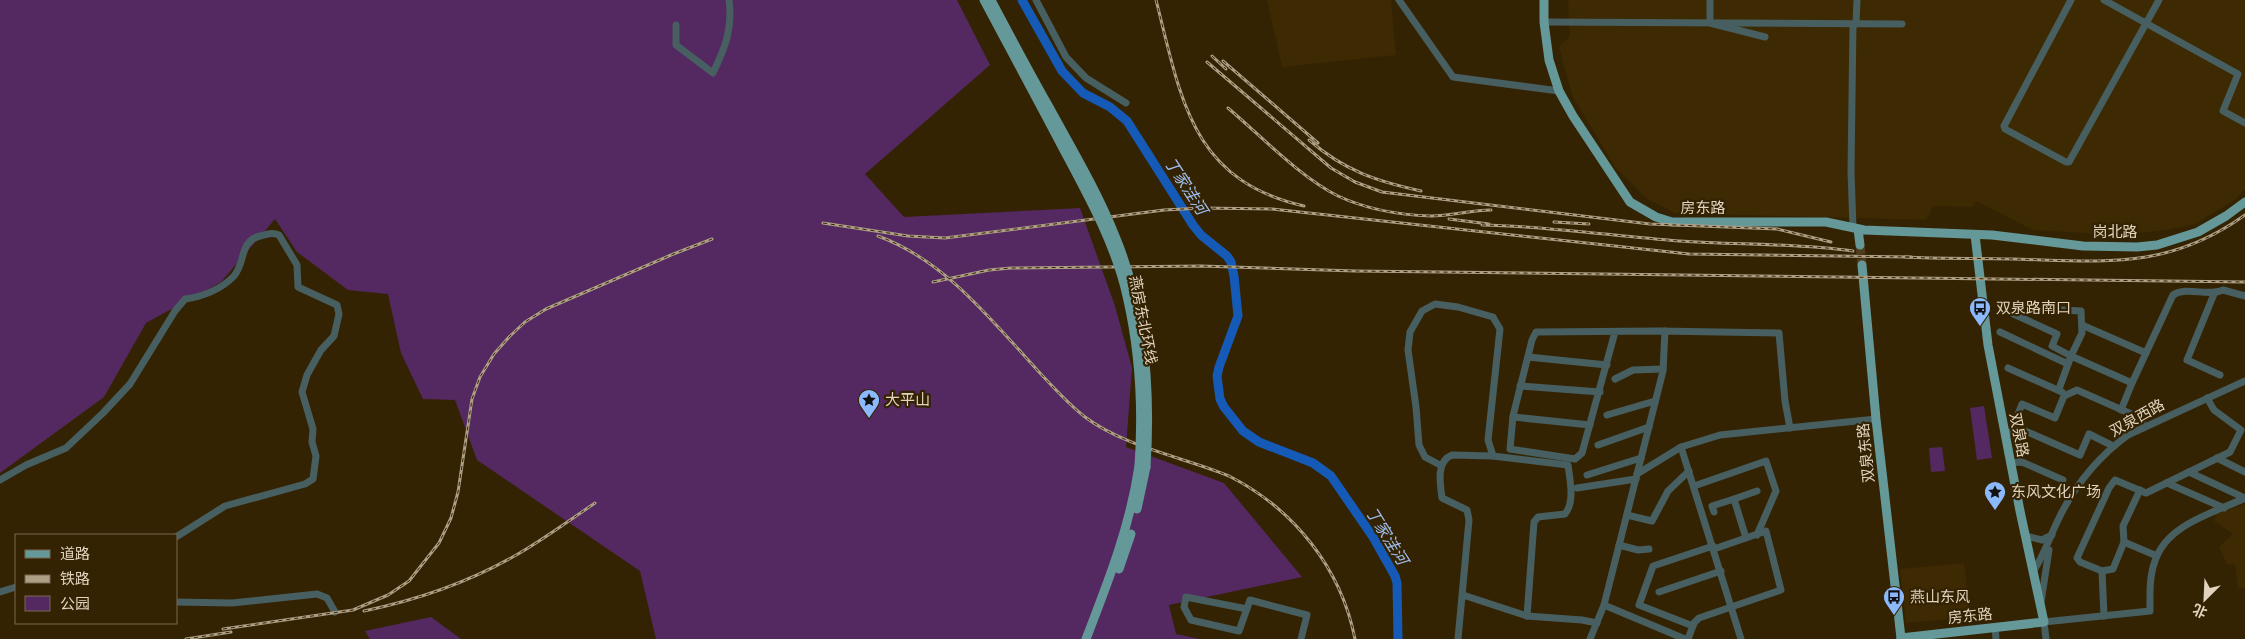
<svg xmlns="http://www.w3.org/2000/svg" width="2245" height="639" font-family="'Roboto Condensed','Noto Sans SC',sans-serif">
<style>
.built{fill:#3d2902}
.green{fill:#542860}
.lines{fill:none;stroke-linecap:round;stroke-linejoin:round}
.river{stroke:#155ab7;stroke-width:9}
.major-tunnel{stroke:#4e3d1f;stroke-width:9;stroke-dasharray:9 4.5;stroke-linecap:butt}
.minor{stroke:#475f60;stroke-width:7}
.major{stroke:#649899;stroke-width:9}
.rail-casing{stroke:#ad9f86;stroke-width:3}
.rail{stroke:#342303;stroke-width:1;stroke-dasharray:4;stroke-linecap:butt}
.major-bridge{stroke:#649899;stroke-width:9}
.labels{text-anchor:middle;dominant-baseline:central;stroke-width:4.5;stroke-linejoin:round;paint-order:stroke}
.street-label{font-size:15px;fill:#e1d3be;stroke:#342303}
.poi-label{font-size:15px;fill:#e1d3be;stroke:#342303;text-anchor:start}
.water-label{font-size:16px;font-style:italic;fill:#a0c0f0;stroke:#342303}
</style>
<rect width="100%" height="100%" fill="#342303"/>
<g class="built">
<path d="M1267 0H1391L1396 55 1282 67Z"/>
<path d="M1568 0H2245V189L2235 200 2195 224 2167 230 2118 235 2033 230 1976 201 1973 207 1933 206 1926 220 1675 213 1646 198 1615 167 1572 95 1559 47 1570 36Z"/>
<path d="M2245 504V588L2238 589 2235 564H2227L2219 547 2233 534 2214 521 2216 514Z"/>
<path d="M1964 563 1970 617 1906 623 1900 569Z"/>
</g>
<g class="green">
<path d="M0 0H957L990 65 865 174 904 217 1080 208 1115 306 1132 368 1126 447 1224 483 1302 577 1169 605 1176 634 1200 639H656L640 571 477 460 455 400 423 399 401 353 388 294 348 290 297 252 275 219 221 282 146 323 104 397 0 473Z"/>
<path d="M1984 406 1992 458 1977 460 1970 408Z"/>
<path d="M1942 447 1945 471 1931 472 1929 448Z"/>
<path d="M431 617 461 639H370L365 631Z"/>
</g>
<g class="lines">
<path class="river" d="M1022 0 1062 71 1083 93 1110 107 1127 121 1193 225 1201 235 1227 256 1231 262 1234 276 1238 316 1219 367 1217 376 1220 399 1224 407 1243 431 1259 442 1313 463 1331 476 1373 537 1395 576 1397 583 1398 639"/>
<path class="major-tunnel" d="M1860 245 1862 265"/>
<g class="minor">
<path d="M1036 0 1066 57 1086 78 1126 103"/>
<path d="M1399 0 1453 77 1559 91"/>
<path d="M1710 0V23L1765 37"/>
<path d="M2071 0 2004 126 2005 129 2066 162H2069L2159 0"/>
<path d="M2104 0 2238 74 2223 111 2245 123"/>
<path d="M1544 22 1902 24"/>
<path d="M676 25V45L713 73C725 48 733 28 729 0"/>
<path d="M1853 228 1851 171 1853 24H1856L1857 0"/>
<path d="M2214 294 2187 360 2220 375"/>
<path d="M2007 311 2057 334 2052 346 2071 356 2082 333 2081 311 2063 310"/>
<path d="M2082 325 2146 353"/>
<path d="M1615 332 1582 453 1575 459 1510 449 1513 416 1532 340 1536 332 1659 331 1779 333 1785 401 1790 428"/>
<path d="M2000 332 2068 364"/>
<path d="M1528 357 1607 365"/>
<path d="M2008 368 2062 392"/>
<path d="M1615 379 1633 370 1663 369"/>
<path d="M2132 383 2173 295C2187 286 2207 297 2223 290L2245 296"/>
<path d="M1520 386 1600 392"/>
<path d="M2059 389 2071 356 2132 383 2121 410"/>
<path d="M1607 415 1655 401"/>
<path d="M1513 417 1590 425"/>
<path d="M2005 433 2011 432 2022 404 2055 418 2064 396 2077 390 2138 417 2145 427"/>
<path d="M1598 445 1649 427"/>
<path d="M1681 447 1741 639"/>
<path d="M2217 458 2245 472"/>
<path d="M2021 462 2014 426 2080 455 2089 434 2113 446"/>
<path d="M2010 463 2022 462 2063 480"/>
<path d="M1440 465 1425 457 1419 445 1416 407 1408 350 1410 332 1422 311 1435 304 1458 307 1493 317 1500 329 1488 440 1493 456"/>
<path d="M2189 472 2245 498"/>
<path d="M1637 474 1681 447 1720 435 1876 419"/>
<path d="M1587 475 1641 458"/>
<path d="M0 480 26 465 66 448 103 413 130 384 175 311 185 299C202 297 222 289 234 276 246 262 239 241 260 236 268 234 272 232 279 235L297 265 298 287 337 305 339 314 334 336 321 350 307 375 302 392 313 429 312 442 316 456 313 479 305 484 225 506 176 537"/>
<path d="M2167 483 2224 508"/>
<path d="M1694 486 1766 461 1776 491 1757 535"/>
<path d="M1577 488 1636 479"/>
<path d="M1714 512 1712 506 1734 499"/>
<path d="M1627 515 1652 521 1668 491 1689 471"/>
<path d="M2026 536 2042 540 2052 535"/>
<path d="M1746 538 1734 499 1757 491"/>
<path d="M2124 542 2123 526 2140 490"/>
<path d="M1619 545 1638 550 1649 549"/>
<path d="M2034 570C2045 553 2050 536 2059 518 2075 485 2098 457 2128 435L2245 381"/>
<path d="M2102 571 2113 569 2124 542 2157 556"/>
<path d="M0 592 16 587"/>
<path d="M1659 592 1721 571"/>
<path d="M1463 595 1527 616 1582 620 1597 623"/>
<path d="M176 602 232 603 317 594 327 598 335 612"/>
<path d="M2041 602 2049 550"/>
<path d="M1604 605 1685 639"/>
<path d="M1247 609 1186 597 1184 607 1191 620 1239 631 1250 600 1307 615 1301 639"/>
<path d="M2104 616 2102 571 2080 562 2077 558 2109 488 2115 480 2146 493 2230 452 2241 430 2214 410 2207 398"/>
<path d="M1693 626 1639 605 1653 566 1713 546"/>
<path d="M1995 627 1996 639"/>
<path d="M1458 639 1469 520 1467 510 1442 498C1440 483 1436 461 1452 455L1493 456 1568 465C1570 480 1575 502 1565 514L1538 517 1534 522 1527 616"/>
<path d="M1590 639 1604 605 1663 371 1665 331"/>
<path d="M1688 639 1694 623 1699 618 1781 590 1766 531 1714 549"/>
<path d="M2046 639 2044 622 2150 611C2150 594 2149 577 2155 561 2167 524 2214 513 2245 498"/>
</g>
<g class="major">
<path d="M1544 0V22L1549 60 1559 91 1573 116 1630 202 1656 217 1672 222H1826L1864 230 1992 235 2083 246 2137 247 2157 245 2198 232 2226 216 2245 202"/>
<path d="M1858 229 1860 245"/>
<path d="M1862 265 1876 419 1901 638"/>
<path d="M1137 509 1146 467"/>
<path d="M1119 569 1131 534"/>
<path d="M1901 638 2044 622 2020 511 1988 345 1975 235"/>
<path d="M1086 639C1108 582 1130 527 1139 466"/>
</g>
<g class="rail-casing">
<g id="rail">
<path d="M1156 0C1181 97 1190 180 1304 206"/>
<path d="M1212 56 1226 69"/>
<path d="M1223 61 1318 143"/>
<path d="M1207 62 1331 168 1355 182 1382 192 1650 224 1777 229 1831 242"/>
<path d="M1228 108C1261 136 1300 177 1338 196 1366 209 1400 215 1431 216 1451 216 1471 210 1491 210"/>
<path d="M1309 140C1345 171 1376 181 1421 191"/>
<path d="M1449 219 1489 224"/>
<path d="M1554 222 1589 224"/>
<path d="M823 223 908 236 945 238 1164 210 1203 208 1272 209 1689 254 1911 257"/>
<path d="M1482 225C1547 226 1613 236 1679 241 1737 245 1795 243 1853 251"/>
<path d="M878 236C946 261 991 320 1039 372 1054 388 1068 404 1085 417 1125 447 1183 457 1229 476 1294 509 1341 568 1355 639"/>
<path d="M1905 257C1940 259 1976 258 2012 259 2102 261 2167 271 2245 215"/>
<path d="M933 282 989 270 1011 268 1201 266 1355 271 2245 282"/>
<path d="M364 611C422 599 478 579 528 548 551 534 573 518 595 503"/>
<path d="M223 629 353 610 388 595 409 581 439 543 451 518 458 492 472 399 480 377 494 354 509 337 525 322 546 309 671 255 712 239"/>
<path d="M186 639 231 632"/>
</g>
</g>
<use href="#rail" class="rail"/>
<g class="major-bridge">
<path d="M984 0C1011 51 1039 102 1066 154 1090 199 1116 246 1127 296 1140 352 1143 409 1139 466"/>
<path d="M991 0C1010 36 1029 72 1049 107 1072 149 1097 191 1115 236 1145 308 1151 390 1146 467"/>
</g>
</g>
<defs>
<g id="bus-pin" transform="scale(1.125)"><path d="M0 17L-7.5 6A9.5 9.5 0 1 1 7.5 6Z" fill="#8cb9fc" stroke="#342303"/><path d="M-5-6H5V4H4V6H2V4H-2V6H-4V4H-5ZM-3.5-4V0h7V-4ZM-3.5 1.2v1.5H-2V1.2ZM2 1.2v1.5H3.5V1.2Z" fill="#111"/></g>
<g id="sight-pin" transform="scale(1.125)"><path d="M0 17L-7.5 6A9.5 9.5 0 1 1 7.5 6Z" fill="#8cb9fc" stroke="#342303"/><path d="M0-6L1.8-2.2L6-1.7L2.9 1.2L3.7 5.4L0 3.3L-3.7 5.4L-2.9 1.2L-6-1.7L-1.8-2.2Z" fill="#111"/></g>
</defs>
<g fill-rule="evenodd">
<use href="#bus-pin" x="1980" y="308"/>
<use href="#sight-pin" x="869" y="400"/>
<use href="#sight-pin" x="1995" y="492"/>
<use href="#bus-pin" x="1894" y="597"/>
</g>
<g class="labels">
<g class="street-label">
<text x="1703" y="208">房东路</text>
<text x="2115" y="232">岗北路</text>
<text transform="translate(1143 320) rotate(79)">燕房东北环线</text>
<text transform="translate(2137 418) rotate(-29)">双泉西路</text>
<text transform="translate(2019 435) rotate(79)">双泉路</text>
<text transform="translate(1866 453) rotate(-96)">双泉东路</text>
<text transform="translate(1970 616) rotate(-6)">房东路</text>
</g>
<g class="poi-label">
<text x="1996" y="308">双泉路南口</text>
<text x="885" y="400">大平山</text>
<text x="2011" y="492">东风文化广场</text>
<text x="1910" y="597">燕山东风</text>
</g>
<g class="water-label">
<text transform="translate(1186 186) rotate(57)">丁家洼河</text>
<text transform="translate(1387 536) rotate(58)">丁家洼河</text>
</g>
</g>
<rect x="15" y="534" width="162" height="90" fill="#342303" stroke="#79694e"/>
<rect x="25" y="550" width="25" height="8" fill="#649899" stroke="#79694e"/>
<text x="60" y="559" font-size="15" fill="#e1d3be">道路</text>
<rect x="25" y="575" width="25" height="8" fill="#ad9f86" stroke="#79694e"/>
<text x="60" y="584" font-size="15" fill="#e1d3be">铁路</text>
<rect x="25" y="596" width="25" height="15" fill="#542860" stroke="#79694e"/>
<text x="60" y="609" font-size="15" fill="#e1d3be">公园</text>
<g transform="translate(2205 599) rotate(204)" stroke="#342303" stroke-width="4" paint-order="stroke">
<path d="M0-4L9 19L0 12L-9 19Z" fill="#e1d3be"/>
<text y="-8" font-size="14" font-weight="bold" text-anchor="middle" fill="#e1d3be">北</text>
</g>
</svg>
